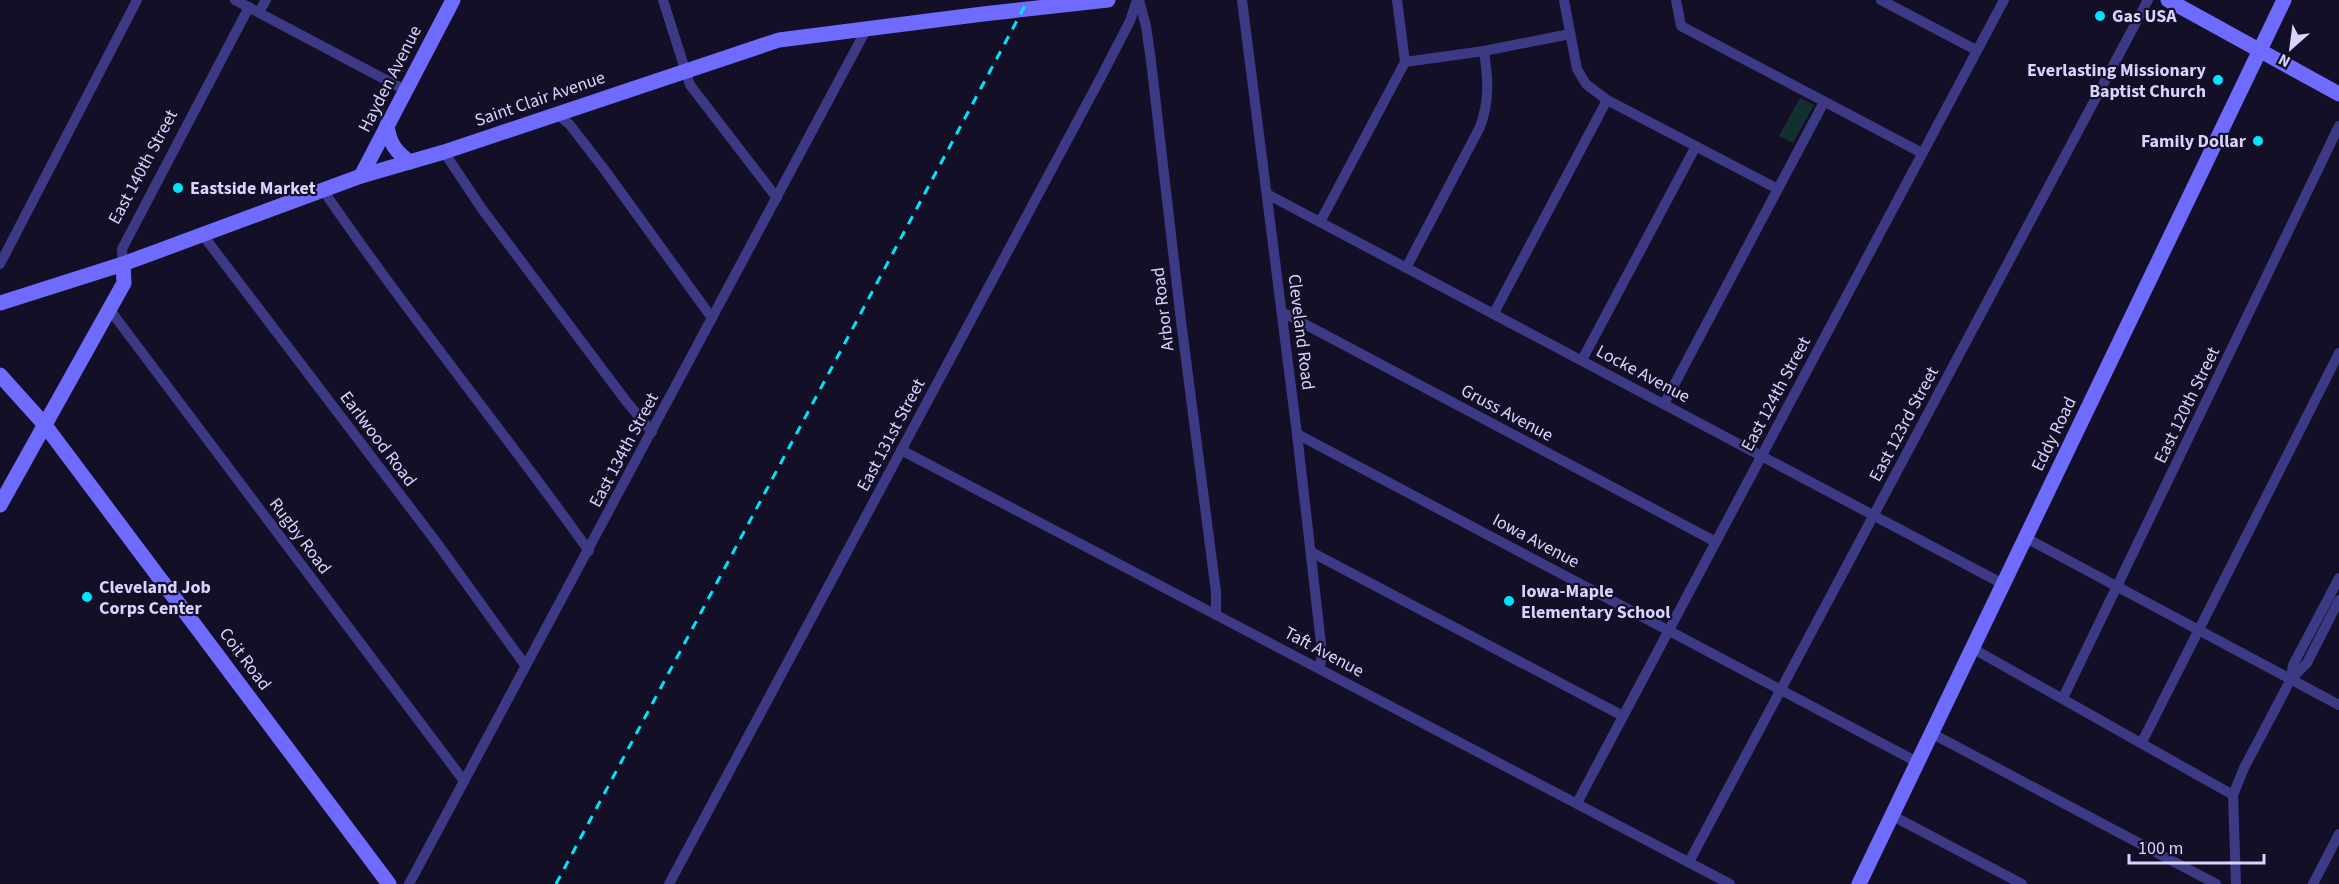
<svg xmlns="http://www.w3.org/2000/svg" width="2339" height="884" font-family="'Source Sans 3',sans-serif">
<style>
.green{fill:#12302f}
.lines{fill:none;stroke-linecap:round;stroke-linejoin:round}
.street{stroke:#3d3a85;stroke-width:10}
.secondary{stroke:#6f6bff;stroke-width:15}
.rail{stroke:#00e5ff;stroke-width:3;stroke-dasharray:9 8;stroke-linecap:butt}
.poi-dot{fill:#00e5ff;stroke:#130f26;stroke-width:2}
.labels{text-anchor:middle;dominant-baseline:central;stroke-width:4.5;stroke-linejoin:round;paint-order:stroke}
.poi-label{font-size:18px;font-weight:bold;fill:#d9d4ff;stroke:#130f26;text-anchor:start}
.street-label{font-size:18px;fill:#d9d4ff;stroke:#130f26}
</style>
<rect width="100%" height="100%" fill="#130f26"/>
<path class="green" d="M1800 98 1814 105 1793 143 1779 136Z"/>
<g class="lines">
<g class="street">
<path d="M235 0 405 90"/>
<path d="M663 0 690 85 777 198"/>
<path d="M1139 0 1146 26 1151 61 1181 321 1216 592V614"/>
<path d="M1242 0 1297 434 1322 652 1320 668"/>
<path d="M1564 0 1577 69 1586 84 1607 100 1778 189"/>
<path d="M1676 0 1681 26 1922 153"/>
<path d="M1881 0 1976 50"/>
<path d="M259 12 266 0"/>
<path d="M1405 62 1484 51 1570 34"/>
<path d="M556 113 570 125 604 169 712 318"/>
<path d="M444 152 482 209 626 401 652 432"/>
<path d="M323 190C407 313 502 429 589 551"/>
<path d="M1267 194 2003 584"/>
<path d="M1320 222 1405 62 1397 0"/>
<path d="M202 234 437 543 525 665"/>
<path d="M0 264 137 0"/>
<path d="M123 264 122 249 249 7"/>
<path d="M1406 268 1480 127C1490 100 1488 79 1484 51"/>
<path d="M110 310 464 781"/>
<path d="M1282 312 1716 542"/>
<path d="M1494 313 1607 100"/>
<path d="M1582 360 1696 146"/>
<path d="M1664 404 1824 102"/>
<path d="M1297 434 1917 762"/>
<path d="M901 450 1730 884"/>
<path d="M2026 538 2339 705"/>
<path d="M1311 552 1623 716"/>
<path d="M1972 648 2233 795"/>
<path d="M2291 679 2293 665 2339 578"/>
<path d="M2063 698 2339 126"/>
<path d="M1931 733 2216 884"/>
<path d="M2142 742 2339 353"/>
<path d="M1577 803 2004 0"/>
<path d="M1891 815 2022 884"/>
<path d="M1689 862 2148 0"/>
<path d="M409 884 866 30"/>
<path d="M669 884 1100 79 1130 21 1137 0"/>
<path d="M2236 884 2233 795 2244 768 2291 679 2307 663 2339 600"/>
<path d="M2313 884 2339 834"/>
</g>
<g class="secondary">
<path d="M2168 0 2339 94"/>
<path d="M387 125C389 143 396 152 410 162"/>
<path d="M361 176 453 0"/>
<path d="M0 303 123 264 361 176 444 152 779 40 983 14 1108 0"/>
<path d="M0 375 44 424 389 884"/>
<path d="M0 505 124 283 123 264"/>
<path d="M1859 884 2284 0"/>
</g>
<path class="rail" d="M556 884 1028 0"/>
</g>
<g class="poi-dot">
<circle cx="2100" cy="16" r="6"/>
<circle cx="2218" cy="80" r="6"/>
<circle cx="2258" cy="141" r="6"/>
<circle cx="178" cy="188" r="6"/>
<circle cx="87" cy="597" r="6"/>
<circle cx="1509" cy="601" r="6"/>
</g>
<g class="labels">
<g class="poi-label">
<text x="2112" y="16">Gas USA</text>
<text x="2206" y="70" text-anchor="end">Everlasting Missionary<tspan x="2206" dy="21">Baptist Church</tspan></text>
<text x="2246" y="141" text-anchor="end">Family Dollar</text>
<text x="190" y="188">Eastside Market</text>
<text x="99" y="587">Cleveland Job<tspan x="99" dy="21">Corps Center</tspan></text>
<text x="1521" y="591">Iowa-Maple<tspan x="1521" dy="21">Elementary School</tspan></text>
</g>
<g class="street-label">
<text transform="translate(390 79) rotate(-63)">Hayden Avenue</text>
<text transform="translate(540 99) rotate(-19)">Saint Clair Avenue</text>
<text transform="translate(143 167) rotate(-62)">East 140th Street</text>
<text transform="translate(1163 309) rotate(-97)">Arbor Road</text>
<text transform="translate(1301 332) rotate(83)">Cleveland Road</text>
<text transform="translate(1643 374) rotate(28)">Locke Avenue</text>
<text transform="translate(1776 394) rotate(-62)">East 124th Street</text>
<text transform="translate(2187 405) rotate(-64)">East 120th Street</text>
<text transform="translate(1507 413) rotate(28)">Gruss Avenue</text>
<text transform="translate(1904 424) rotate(-62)">East 123rd Street</text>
<text transform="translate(2054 434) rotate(-64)">Eddy Road</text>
<text transform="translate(891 435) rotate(-62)">East 131st Street</text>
<text transform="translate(378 439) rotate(53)">Earlwood Road</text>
<text transform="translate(624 450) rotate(-62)">East 134th Street</text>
<text transform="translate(300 536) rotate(53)">Rugby Road</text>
<text transform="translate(1536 541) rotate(28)">Iowa Avenue</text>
<text transform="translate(1324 652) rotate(28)">Taft Avenue</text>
<text transform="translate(245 659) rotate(53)">Coit Road</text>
</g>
</g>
<g transform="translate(2291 48) rotate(208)" stroke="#130f26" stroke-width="4.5" paint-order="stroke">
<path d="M0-4.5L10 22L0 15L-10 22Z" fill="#d9d4ff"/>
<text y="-9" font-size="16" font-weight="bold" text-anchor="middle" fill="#d9d4ff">N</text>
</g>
<path d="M2129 854v9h135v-9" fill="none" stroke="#d9d4ff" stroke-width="3"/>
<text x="2138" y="854" font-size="18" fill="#d9d4ff" stroke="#130f26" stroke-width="4.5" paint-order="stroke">100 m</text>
</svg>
